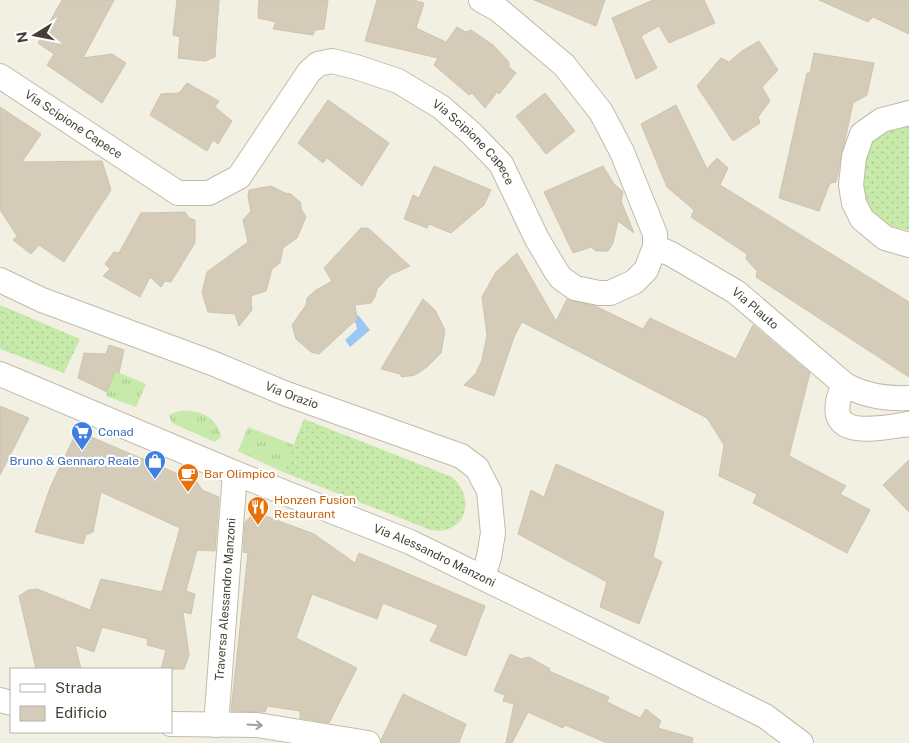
<svg xmlns="http://www.w3.org/2000/svg" width="909" height="743" font-family="'Public Sans',sans-serif">
<style>
.grass{fill:url(#grass-tufts)}
.garden{fill:url(#garden-dots)}
.water{fill:#9bc8f3}
.building{fill:#d4ccb8;stroke:#d0c4ab}
.lines{fill:none;stroke-linecap:round;stroke-linejoin:round}
.minor-casing{stroke:#c1bba8;stroke-width:26}
.minor{stroke:#fff;stroke-width:24}
.oneway{stroke:#a29f99}
.labels{text-anchor:middle;dominant-baseline:central;stroke-width:4.5;stroke-linejoin:round;paint-order:stroke}
.street-label{font-size:12px;fill:#443f33;stroke:#fff}
.shop-label{font-size:12px;fill:#366cbe;stroke:#fff;text-anchor:start}
.food-label{font-size:12px;fill:#c56008;stroke:#fff;text-anchor:start}
</style>
<defs>
<pattern id="grass-tufts" width="24" height="20" patternUnits="userSpaceOnUse" patternTransform="scale(1.25)"><rect width="24" height="20" fill="#c7e9a9"/><path d="M3 7l-1-3M5 7V3M7 7l1-3M15 17l-1-3M17 17v-4M19 17l1-3" fill="none" stroke="#acc992"/></pattern>
<pattern id="garden-dots" width="8" height="8" patternUnits="userSpaceOnUse" patternTransform="scale(1.25)"><rect width="8" height="8" fill="#c7e9a9"/><path d="M2 2h.1M6 6h.1" fill="none" stroke="#acc992" stroke-width="1.8" stroke-linecap="round"/></pattern>
</defs>
<rect width="100%" height="100%" fill="#f2efe3"/>
<g class="grass">
<path d="M115 371 146 384 136 407 106 396Z"/>
<path d="M179 411C200 409 217 417 221 437L215 442 172 423 169 415Z"/>
<path d="M248 427 294 445 283 472 238 451Z"/>
</g>
<g class="garden">
<path d="M909 120V231L885 224 874 215 866 205 859 171 870 134Z"/>
<path d="M0 305 80 339 64 373 0 349Z"/>
<path d="M304 419 452 477C477 499 465 536 431 530L283 472Z"/>
</g>
<path class="water" d="M358 315 370 330 350 347 345 340 357 329 356 324 353 319Z"/>
<g class="building">
<path d="M62 0H114L83 58 112 54 126 63 102 103 47 65 54 54 38 43Z"/>
<path d="M177 0H219L215 57 205 61 178 58 180 37 173 35Z"/>
<path d="M259 0H328L324 29 315 30 313 35 273 29 276 22 258 18Z"/>
<path d="M377 0H413L424 3 416 28 446 42 457 27 466 32 471 30 493 45 509 62V67L516 73 499 94 497 92 485 108 472 93 469 95 434 65 438 58 365 41Z"/>
<path d="M534 0H605L596 26Z"/>
<path d="M653 0H704L715 23 669 43 659 26 641 36 657 68 636 79 612 18Z"/>
<path d="M819 0H909V34L873 17 868 22Z"/>
<path d="M759 41 778 70 762 87 770 101 758 117 760 123 733 141 697 86 721 58 729 62 742 51Z"/>
<path d="M814 53 874 63 867 95 853 103 836 182 830 183 819 211 779 198 807 73H810Z"/>
<path d="M187 83 219 101 215 107 232 121 218 144 213 140 207 151 150 115 161 94 179 93Z"/>
<path d="M545 93 575 131 546 154 516 116Z"/>
<path d="M328 100 389 143 362 186 327 158 323 163 298 143Z"/>
<path d="M676 105 707 169 717 158 728 168 720 185 909 302V377L756 277 757 271 746 259 747 254 691 217 694 210 667 187 641 124Z"/>
<path d="M0 107 41 134 22 162 102 161 111 190 64 262 39 245 31 254 13 240 17 236 0 210Z"/>
<path d="M434 166 491 190 484 205 451 233 429 224 427 228 404 219 413 195 419 198Z"/>
<path d="M603 166 614 184 623 192 621 201 634 233 618 221 613 243 608 251H596L591 247 573 253 544 192Z"/>
<path d="M271 186 285 193 291 194 301 203V209L306 217 297 238 283 248 280 263 272 269 266 291 251 296 252 310 239 326 235 314 208 312 202 293 207 272 248 242 243 220 251 211 248 197 249 190Z"/>
<path d="M185 212 189 218 195 220V243L171 282 165 281 161 287 150 277 140 297 103 276 110 269 105 264 114 252 119 253 141 213Z"/>
<path d="M361 228H368L410 266 390 275 377 289 375 297 371 303 355 305 357 319 319 354 311 352 296 339 292 325 306 305 307 298 316 290 332 281 324 268Z"/>
<path d="M517 253 556 321 567 299 595 306 643 329 650 318 736 359 753 325 810 373 789 456 846 486 840 494 870 510 847 553 753 503 757 494 719 476 724 445 707 418 522 322 514 337 494 396 464 385 476 373 482 360 487 335 482 297 496 272Z"/>
<path d="M423 299 435 310 445 330 441 353 427 367 415 375 402 377 400 374 381 369Z"/>
<path d="M109 345 124 350 119 373 115 371 107 392 78 378 84 353 106 354Z"/>
<path d="M0 406 29 418 0 475Z"/>
<path d="M77 431 197 482 202 490 219 497 215 551 197 550 186 591 195 594 191 614 183 612 189 655 184 669H161L166 650 147 645 148 639 102 627 94 652 75 645 81 669H36L19 596 28 590 37 589 90 610 101 579 162 592 180 528 101 492 93 532 86 535 83 544 35 532 50 488Z"/>
<path d="M909 460V512L883 485Z"/>
<path d="M556 464 664 512 653 557 662 562 639 624 600 607 607 582 518 534 531 490 544 497Z"/>
<path d="M253 514H260L314 534 355 563 359 553 485 606 466 656 430 641 438 625 383 603 377 619 312 594 296 638 357 668 329 723 300 718V711L267 706 265 712 231 711 248 553 243 552 245 522Z"/>
<path d="M510 654 521 659 529 657 550 669 549 671 609 697 607 702 640 718 646 709 661 721 658 728 693 738 692 743H607L565 725 563 728 528 712 512 743H506L514 704 503 701 505 695 494 691Z"/>
<path d="M403 694 466 724 459 743H381V740Z"/>
</g>
<g class="lines">
<g class="minor-casing">
<g id="minor">
<path id="s1" d="M0 76 178 193H209L239 177 309 72 318 64 332 61 356 67 398 81 441 107 471 133 501 164 537 239 556 271 561 278 575 288 599 293H610L634 282 646 270 655 247V234L622 152 601 112 564 65 499 10 481 0"/>
<path d="M909 113 882 120 862 134 854 157 851 185 854 203 862 219 885 238 909 245"/>
<path id="s2" d="M655 247 671 254 736 292 844 384C864 396 886 399 909 398"/>
<path id="s3" d="M0 280 42 300 212 363 284 393 461 456 477 468 489 491 493 533 489 557 483 577"/>
<path id="s4" d="M0 374 235 473 410 542 765 716 801 743"/>
<path d="M844 384C818 442 874 429 909 424"/>
<path d="M0 700 11 703"/>
<path d="M171 724 257 725 368 743"/>
<path id="s5" d="M216 725 235 473"/>
</g>
</g>
<use href="#minor" class="minor"/>
</g>
<defs><path id="oneway-shaft" d="M-6 0H5M1.5-3L5.5 0L1.5 3" fill="none" stroke-width="1.6" stroke-linecap="round" stroke-linejoin="round" transform="scale(1.25)"/></defs>
<use class="oneway" href="#oneway-shaft" transform="translate(255 725) rotate(4)"/>
<defs>
<g id="supermarket-pin" transform="scale(1.125)"><path d="M0 17L-7.5 6A9.5 9.5 0 1 1 7.5 6Z" fill="#3f7fe0" stroke="#fff"/><path d="M-6-5.5h2.5l.6 2H6L4.5 2H-2.5L-4.4-4H-6ZM-1.5 3.2a1.3 1.3 0 1 0 .1 0ZM3 3.2a1.3 1.3 0 1 0 .1 0Z" fill="#fff"/></g>
<g id="shop-pin" transform="scale(1.125)"><path d="M0 17L-7.5 6A9.5 9.5 0 1 1 7.5 6Z" fill="#3f7fe0" stroke="#fff"/><path d="M-5-2.5h2.3a2.7 3.5 0 0 1 5.4 0H5L5.5 6h-11ZM-1.5-2.5h3a1.5 2.3 0 0 0-3 0Z" fill="#fff"/></g>
<g id="cafe-pin" transform="scale(1.125)"><path d="M0 17L-7.5 6A9.5 9.5 0 1 1 7.5 6Z" fill="#e8710a" stroke="#fff"/><path d="M-5.5-4.5H6V0H3Q3 3.5 0 3.5H-2.5Q-5.5 3.5-5.5 0ZM3-3.2v2h1.7v-2ZM-6 4.5H4V6H-6Z" fill="#fff"/></g>
<g id="restaurant-pin" transform="scale(1.125)"><path d="M0 17L-7.5 6A9.5 9.5 0 1 1 7.5 6Z" fill="#e8710a" stroke="#fff"/><path d="M-5-6h1v4h1v-4h1v4h1v-4h1v5L-1.5 .5V6h-2V.5L-5-1ZM5-6V6H3V1.5H1.5Q1.5-4 5-6Z" fill="#fff"/></g>
</defs>
<g fill-rule="evenodd">
<use href="#supermarket-pin" x="82" y="432"/>
<use href="#shop-pin" x="155" y="461"/>
<use href="#cafe-pin" x="188" y="474"/>
<use href="#restaurant-pin" x="258" y="507"/>
</g>
<g class="labels">
<g class="street-label">
<text stroke="none"><textPath href="#s1" startOffset="88">Via Scipione Capece</textPath></text>
<text stroke="none"><textPath href="#s1" startOffset="598">Via Scipione Capece</textPath></text>
<text stroke="none"><textPath href="#s2" startOffset="118">Via Plauto</textPath></text>
<text stroke="none"><textPath href="#s3" startOffset="314">Via Orazio</textPath></text>
<text stroke="none"><textPath href="#s4" startOffset="471">Via Alessandro Manzoni</textPath></text>
<text stroke="none"><textPath href="#s5" startOffset="126">Traversa Alessandro Manzoni</textPath></text>
</g>
<g class="shop-label">
<text x="98" y="432">Conad</text>
<text x="139" y="461" text-anchor="end">Bruno &amp; Gennaro Reale</text>
</g>
<g class="food-label">
<text x="204" y="474">Bar Olimpico</text>
<text x="274" y="500">Honzen Fusion<tspan x="274" dy="14">Restaurant</tspan></text>
</g>
</g>
<rect x="10" y="668" width="162" height="65" fill="#ffffff" stroke="#b4b2ad"/>
<rect x="20" y="684" width="25" height="8" fill="#ffffff" stroke="#b4b2ad"/>
<text x="55" y="693" font-size="15" fill="#443f33">Strada</text>
<rect x="20" y="706" width="25" height="15" fill="#d4ccb8" stroke="#b4b2ad"/>
<text x="55" y="718" font-size="15" fill="#443f33">Edificio</text>
<g transform="translate(35 35) rotate(260)" stroke="#ffffff" stroke-width="4" paint-order="stroke">
<path d="M0-4L9 19L0 12L-9 19Z" fill="#443f33"/>
<text y="-8" font-size="14" font-weight="bold" text-anchor="middle" fill="#443f33">N</text>
</g>
</svg>
